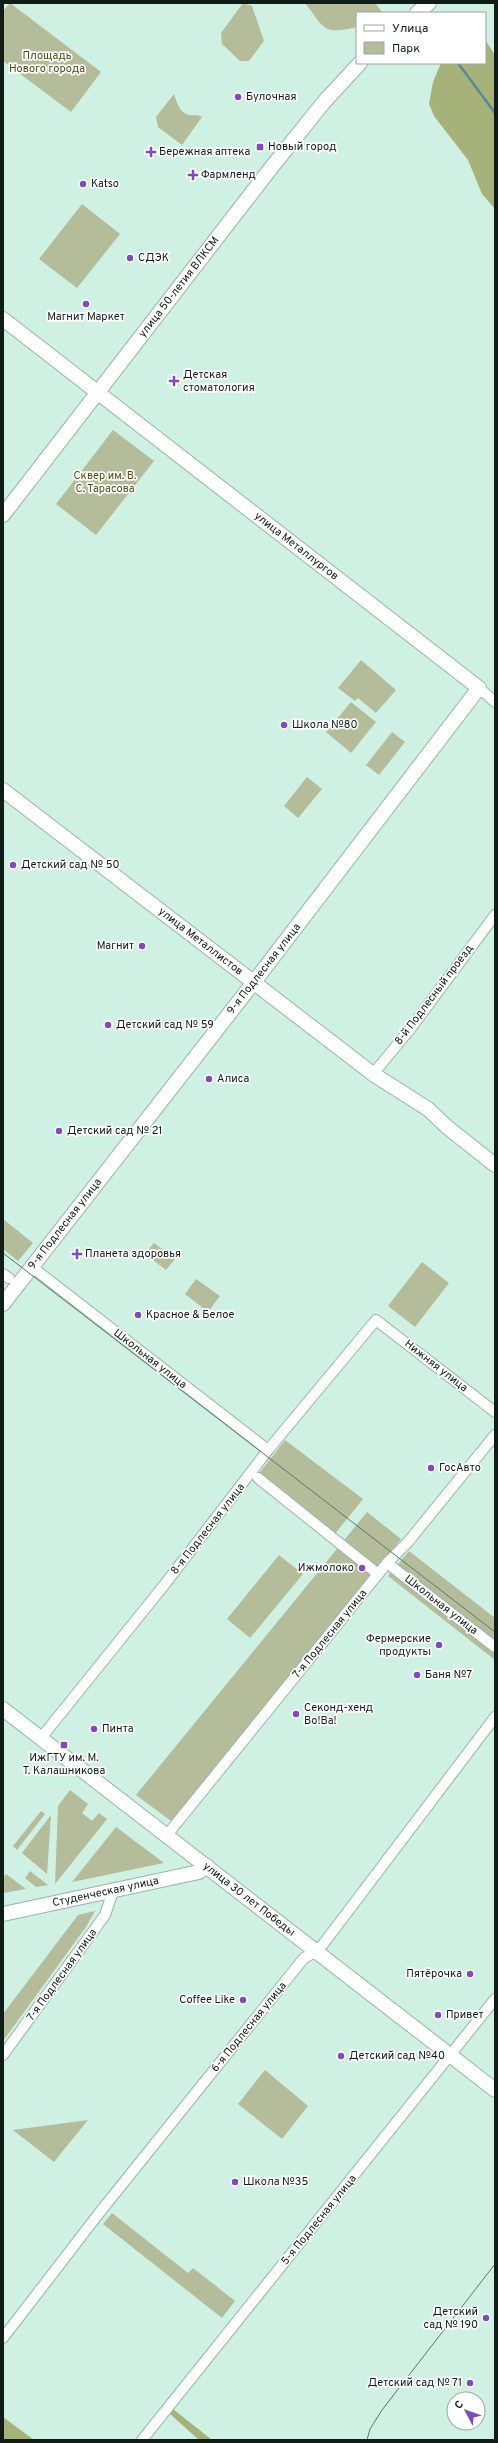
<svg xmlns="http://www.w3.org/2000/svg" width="498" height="2443" font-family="Overpass,sans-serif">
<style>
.green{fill:#b5bc99}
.forest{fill:#a7b278}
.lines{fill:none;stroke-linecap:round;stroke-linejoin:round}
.stream{stroke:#548b9a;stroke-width:2.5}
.street-casing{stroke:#95b6a9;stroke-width:12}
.secondary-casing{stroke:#95b6a9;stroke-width:16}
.street{stroke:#fff;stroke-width:10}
.secondary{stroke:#fff;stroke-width:14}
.tram{stroke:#5f756c;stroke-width:1}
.poi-dot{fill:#7f4ac2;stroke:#fff;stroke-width:1.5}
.labels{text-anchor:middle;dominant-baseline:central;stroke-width:3.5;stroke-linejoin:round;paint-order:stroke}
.park-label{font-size:11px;fill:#4a5310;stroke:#fff}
.poi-label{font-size:11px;fill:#0f1c17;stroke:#fff;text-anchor:start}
.street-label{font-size:11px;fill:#0f1c17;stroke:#fff}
</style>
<rect width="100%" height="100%" fill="#cff1e3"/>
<g class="green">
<path d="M10 3 101 72 71 112 3 61V11Z"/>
<path d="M243 3 252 6 264 41 249 61H240L222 44 221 33Z"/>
<path d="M305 3H375L383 13H357V27C323 35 325 29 305 3Z"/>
<path d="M174 94C177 102 179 113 189 115 194 116 197 114 202 117L182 145 158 127 156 117Z"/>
<path d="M82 204 120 234 77 288 39 259Z"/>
<path d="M113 430 154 461 96 535 56 504Z"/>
<path d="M361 660 396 690 376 713 358 698 355 701 338 688Z"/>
<path d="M351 702 376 722 351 753 326 732Z"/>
<path d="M392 732 405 742 379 775 366 765Z"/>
<path d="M307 777 322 789 298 818 284 806Z"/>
<path d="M3 1219 33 1243 18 1261 3 1249Z"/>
<path d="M154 1243 175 1259 166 1270 145 1254Z"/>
<path d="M422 1262 449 1283 415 1327 388 1306Z"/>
<path d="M196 1279 220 1296 208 1312 185 1294Z"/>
<path d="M285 1440 363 1499 330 1540 254 1480Z"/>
<path d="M367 1512 401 1539 171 1821 136 1795Z"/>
<path d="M409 1551 495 1618V1660L388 1576Z"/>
<path d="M279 1555 303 1574 250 1638 227 1619Z"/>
<path d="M70 1790 88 1804 82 1813 92 1821 99 1813 107 1819 55 1884 58 1806Z"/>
<path d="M41 1811 45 1814 17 1850 13 1846Z"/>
<path d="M51 1815 47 1874 22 1853Z"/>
<path d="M116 1827 164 1863 72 1882Z"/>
<path d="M30 1871 48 1885 36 1887 25 1878Z"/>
<path d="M6 1874 26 1889 3 1893V1878Z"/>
<path d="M95 1911 86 1927 3 2041V2014L78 1915Z"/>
<path d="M265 2070 308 2106 282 2139 238 2104Z"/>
<path d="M88 2120 54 2162 13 2130Z"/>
<path d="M112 2213 188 2273 193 2268 235 2301 222 2318 103 2224Z"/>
</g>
<g class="forest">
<path d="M485 40 495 55V209L482 194 468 160 434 116 429 104 433 82 441 63H485Z"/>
<path d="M173 2409 212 2440H199L169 2413Z"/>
<path d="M3 2417 34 2440H3Z"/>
</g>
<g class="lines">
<path class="stream" d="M458 63 495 113"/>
<g class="street-casing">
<g id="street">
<path d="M479 688 495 702"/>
<path d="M373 1074 411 1028 495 915"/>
<path d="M32 1267 268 1450"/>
<path d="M3 1274 9 1278"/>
<path d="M258 1478 378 1574"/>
<path d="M387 1563 495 1647"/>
<path d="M41 1738 165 1584 268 1450 376 1320 495 1412"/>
<path d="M167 1835 387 1563 408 1542 495 1435"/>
<path d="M3 2055 105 1915 113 1891"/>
<path d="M3 2338 100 2212 304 1958 317 1951 324 1943 495 1717"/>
<path d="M142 2440 495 1999"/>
</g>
</g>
<g class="secondary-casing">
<g id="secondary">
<path d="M417 13 429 3"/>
<path id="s1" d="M3 319 479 688 254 982 3 1304"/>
<path id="s2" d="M3 515 271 168 324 102 360 63"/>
<path id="s3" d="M3 790 373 1074 428 1109 447 1127 495 1165"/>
<path id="s4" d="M3 1709 495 2090"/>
<path id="s5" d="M3 1914 199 1872 207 1866"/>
</g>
</g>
<use href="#street" class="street"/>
<use href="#secondary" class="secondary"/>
<g class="tram">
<path d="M3 1253 495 1632"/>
<path d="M367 2440 370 2429 382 2410 495 2264"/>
</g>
</g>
<g class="poi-dot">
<circle cx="238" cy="97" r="4"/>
<rect x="256" y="143" width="8" height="8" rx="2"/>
<path d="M149 146h4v4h4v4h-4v4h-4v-4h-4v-4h4z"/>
<path d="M191 169h4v4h4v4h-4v4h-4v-4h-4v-4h4z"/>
<circle cx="83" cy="184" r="4"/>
<circle cx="130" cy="258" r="4"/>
<circle cx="86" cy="304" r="4"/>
<path d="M172 375h4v4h4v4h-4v4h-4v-4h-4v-4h4z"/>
<circle cx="284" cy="725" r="4"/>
<circle cx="13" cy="865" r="4"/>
<circle cx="142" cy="946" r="4"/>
<circle cx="108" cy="1025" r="4"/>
<circle cx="209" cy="1079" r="4"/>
<circle cx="59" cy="1131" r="4"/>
<path d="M75 1248h4v4h4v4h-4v4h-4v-4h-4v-4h4z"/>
<circle cx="138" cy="1315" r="4"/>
<circle cx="431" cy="1468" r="4"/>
<circle cx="362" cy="1568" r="4"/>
<circle cx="439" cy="1645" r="4"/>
<circle cx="417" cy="1675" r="4"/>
<circle cx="296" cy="1714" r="4"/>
<circle cx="94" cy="1729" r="4"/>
<rect x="60" y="1741" width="8" height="8" rx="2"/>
<circle cx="470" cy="1974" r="4"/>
<circle cx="243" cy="2000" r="4"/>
<circle cx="438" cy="2015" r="4"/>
<circle cx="341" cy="2056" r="4"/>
<circle cx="235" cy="2182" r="4"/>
<circle cx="486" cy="2318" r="4"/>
<circle cx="470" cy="2383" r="4"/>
</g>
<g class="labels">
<g class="park-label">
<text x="47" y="56">Площадь<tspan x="47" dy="13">Нового города</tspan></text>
<text x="105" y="476">Сквер им. В.<tspan x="105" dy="13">С. Тарасова</tspan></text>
</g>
<g class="poi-label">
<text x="246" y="97">Булочная</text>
<text x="268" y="147">Новый город</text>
<text x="159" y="152">Бережная аптека</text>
<text x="201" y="175">Фармленд</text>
<text x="91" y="184">Katso</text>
<text x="138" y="258">СДЭК</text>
<text x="86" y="317" text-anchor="middle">Магнит Маркет</text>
<text x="183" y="375">Детская<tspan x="183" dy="13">стоматология</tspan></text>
<text x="292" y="725">Школа №80</text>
<text x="21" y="865">Детский сад № 50</text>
<text x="134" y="946" text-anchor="end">Магнит</text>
<text x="116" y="1025">Детский сад № 59</text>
<text x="217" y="1079">Алиса</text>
<text x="67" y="1131">Детский сад № 21</text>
<text x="85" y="1254">Планета здоровья</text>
<text x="146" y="1315">Красное &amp; Белое</text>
<text x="439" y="1468">ГосАвто</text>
<text x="354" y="1568" text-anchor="end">Ижмолоко</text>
<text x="431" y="1639" text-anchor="end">Фермерские<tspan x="431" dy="13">продукты</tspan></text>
<text x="425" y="1675">Баня №7</text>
<text x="304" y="1708">Секонд-хенд<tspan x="304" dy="13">Во!Ва!</tspan></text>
<text x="102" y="1729">Пинта</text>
<text x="64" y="1758" text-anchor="middle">ИжГТУ им. М.<tspan x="64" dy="13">Т. Калашникова</tspan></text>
<text x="462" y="1974" text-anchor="end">Пятёрочка</text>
<text x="235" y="2000" text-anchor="end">Coffee Like</text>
<text x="446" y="2015">Привет</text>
<text x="349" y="2056">Детский сад №40</text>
<text x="243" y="2182">Школа №35</text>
<text x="478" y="2312" text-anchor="end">Детский<tspan x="478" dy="13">сад № 190</tspan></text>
<text x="462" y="2383" text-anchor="end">Детский сад № 71</text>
</g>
<g class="street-label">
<text stroke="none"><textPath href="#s2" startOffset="288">улица 50-летия ВЛКСМ</textPath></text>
<text stroke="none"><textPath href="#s1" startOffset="371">улица Металлургов</textPath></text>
<text stroke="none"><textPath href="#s3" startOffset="249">улица Металлистов</textPath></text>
<text transform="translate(264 969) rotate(-52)">9-я Подлесная улица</text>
<text transform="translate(434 995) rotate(-53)">8-й Подлесный проезд</text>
<text transform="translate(65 1224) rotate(-52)">9-я Подлесная улица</text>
<text transform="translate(150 1359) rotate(38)">Школьная улица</text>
<text transform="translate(436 1366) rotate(38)">Нижняя улица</text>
<text transform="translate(208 1529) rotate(-52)">8-я Подлесная улица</text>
<text transform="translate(441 1605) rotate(38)">Школьная улица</text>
<text transform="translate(330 1634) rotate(-51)">7-я Подлесная улица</text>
<text stroke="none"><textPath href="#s5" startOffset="105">Студенческая улица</textPath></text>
<text stroke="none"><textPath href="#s4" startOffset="311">улица 30 лет Победы</textPath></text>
<text transform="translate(62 1975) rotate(-54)">7-я Подлесная улица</text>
<text transform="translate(249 2027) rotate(-51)">6-я Подлесная улица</text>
<text transform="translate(319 2220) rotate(-51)">5-я Подлесная улица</text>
</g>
</g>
<rect width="498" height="2443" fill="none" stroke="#0f1c17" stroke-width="8"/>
<rect x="356" y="12" width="130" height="52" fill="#ffffff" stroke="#9fa4a2"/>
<rect x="364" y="25" width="20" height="6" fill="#ffffff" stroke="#9fa4a2"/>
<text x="392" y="32" font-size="12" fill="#0f1c17">Улица</text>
<rect x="364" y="42" width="20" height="12" fill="#b5bc99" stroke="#9fa4a2"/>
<text x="392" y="52" font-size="12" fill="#0f1c17">Парк</text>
<g transform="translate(466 2411) rotate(311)"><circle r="19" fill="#ffffff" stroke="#9fa4a2"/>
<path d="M0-3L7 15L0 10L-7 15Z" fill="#7f4ac2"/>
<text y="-6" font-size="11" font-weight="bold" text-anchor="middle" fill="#0f1c17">С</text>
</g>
</svg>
